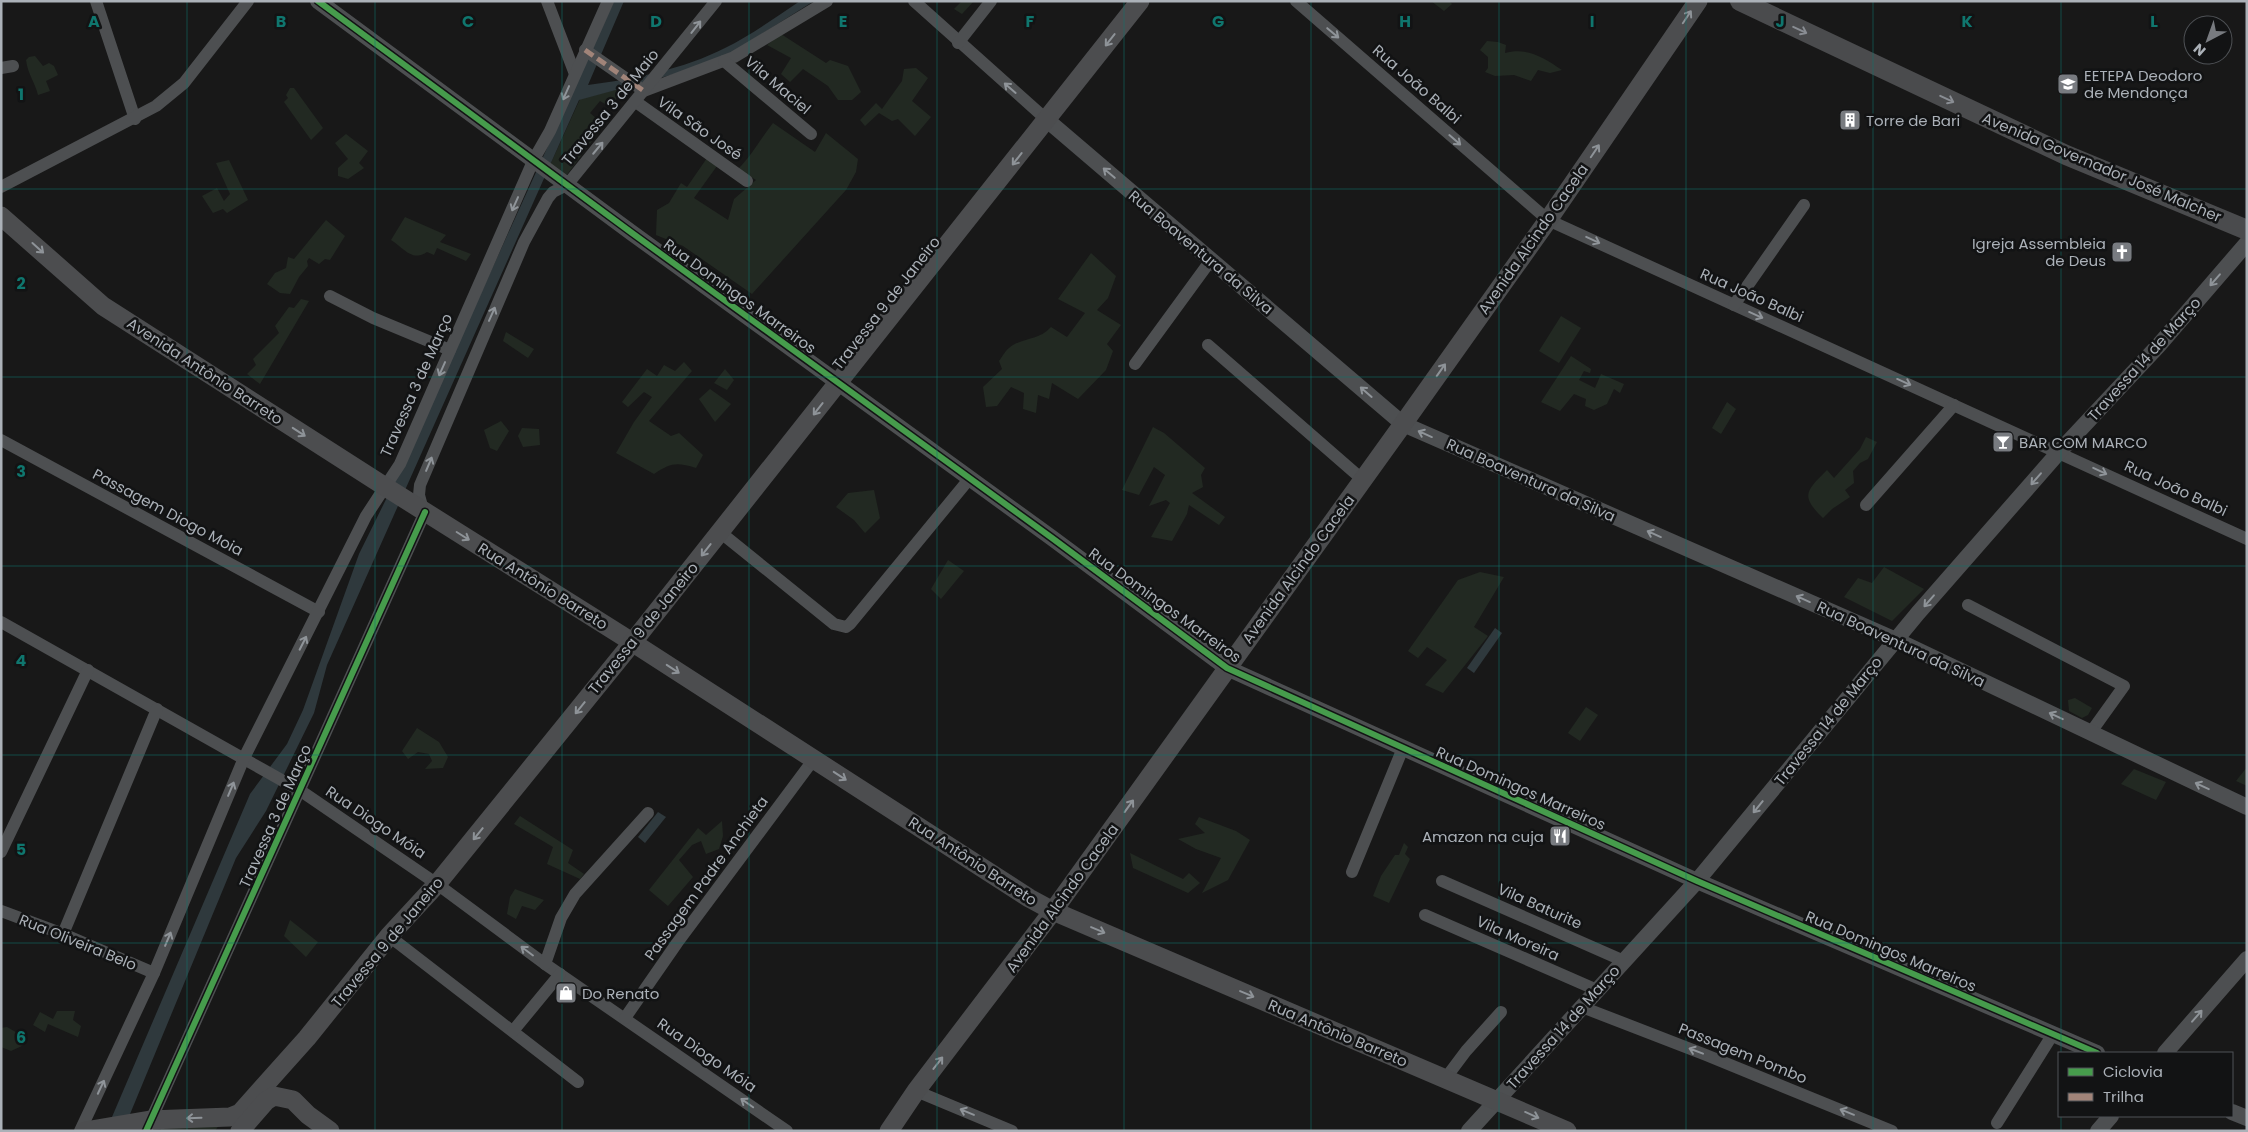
<svg xmlns="http://www.w3.org/2000/svg" width="2248" height="1132" font-family="Poppins,sans-serif">
<style>
.green{fill:#222922}
.water{fill:#2f393d}
.lines{fill:none;stroke-linecap:round;stroke-linejoin:round}
.minor{stroke:#4d4f51;stroke-width:12}
.tertiary{stroke:#4d4f51;stroke-width:16}
.secondary{stroke:#4c4d4f;stroke-width:19}
.primary{stroke:#4a4b4d;stroke-width:20}
.quiet{stroke:#a18479;stroke-width:5;stroke-dasharray:10 5;stroke-linecap:butt}
.cycleway-casing{stroke:#121314;stroke-width:9}
.cycleway{stroke:#469c4c;stroke-width:6}
.oneway{stroke:#8e9398}
.oneway2{stroke:#8f9499}
.oneway3{stroke:#898d93}
.grid{fill:none;stroke:#0f766e;stroke-width:1;stroke-opacity:0.55}
.labels{text-anchor:middle;dominant-baseline:central;stroke-width:5;stroke-linejoin:round;paint-order:stroke}
.poi-label{font-size:15px;fill:#abb1b8;stroke:#121314;text-anchor:start}
.street-label{font-size:15px;fill:#abb1b8;stroke:#121314}
.grid-label{font-size:16px;text-anchor:middle;font-weight:bold;fill:#0f766e;stroke:#121314;stroke-width:5;stroke-linejoin:round;paint-order:stroke}
</style>
<rect width="100%" height="100%" fill="#181818"/>
<g class="green">
<path d="M962 1H974L962 14 954 9Z"/>
<path d="M1431 1H1449L1452 4 1444 11Z"/>
<path d="M781 34 826 63 830 60 848 66 861 92 852 100H838L828 86 803 69 790 82 781 74 791 58 767 45Z"/>
<path d="M1487 41 1498 42 1506 45 1505 53C1528 47 1544 58 1562 70L1550 73 1538 70 1531 81 1514 75 1495 76 1485 72 1488 68V57L1480 50Z"/>
<path d="M35 56 43 66 49 63 54 66 58 75 46 81 50 91 38 95C35 82 28 75 26 60L29 57Z"/>
<path d="M916 68 928 78 912 101 931 117 915 136 898 119 892 121 879 113 865 126 860 120 876 103 882 109 902 81 904 69Z"/>
<path d="M626 87 613 103 605 104 600 101 590 113 604 125 566 176 550 165 580 99Z"/>
<path d="M290 88H294L323 128 311 140 284 102 288 98 286 95Z"/>
<path d="M773 123 815 152 826 133 858 159 856 172 846 190 752 294 683 246 656 235 657 210 669 203 681 183 687 187 707 158 717 166 694 198 728 220 734 199 756 180 738 169C752 155 761 138 773 123Z"/>
<path d="M346 134 368 151 359 163 364 168 348 179 338 176V168L348 159 335 143Z"/>
<path d="M229 160 248 200 227 213 223 209 213 213 202 196 217 188 224 201 230 194 216 163Z"/>
<path d="M405 217 446 235 440 242 471 254 466 261 437 248 434 255 427 252C412 262 405 249 391 240Z"/>
<path d="M326 220 345 236 330 260 325 259 319 264 309 258 307 261 308 266 299 277 290 294 280 293 267 284 275 273 286 268 288 257 294 259Z"/>
<path d="M1091 253 1116 276 1108 298 1097 310 1121 325 1107 344 1113 351 1106 370 1078 399 1052 383 1049 399 1038 395 1036 413 1023 409 1024 393 1011 387 997 406 986 407 983 387 1002 369 999 361C1002 357 1005 351 1009 348 1022 337 1039 341 1051 327L1067 337 1085 313 1058 299Z"/>
<path d="M301 299 309 301 260 384 247 374 256 365 253 359 279 333 275 326 289 307 294 308Z"/>
<path d="M1561 316 1581 328 1559 363 1539 351Z"/>
<path d="M506 332 534 349 528 358 503 341Z"/>
<path d="M1571 356 1591 369 1590 373 1584 371 1579 380 1595 388 1601 374 1624 384 1620 393 1614 389 1607 404 1594 410 1585 406 1586 399 1574 394 1560 411 1541 402Z"/>
<path d="M684 362 692 371 649 421 671 436 679 433 703 455 696 468C676 462 671 463 654 474L616 453 634 422 652 397 644 392 628 407 622 402 647 369 657 376 664 365 675 371Z"/>
<path d="M725 369 734 380 727 390 714 383Z"/>
<path d="M710 389 731 404 715 422 699 399Z"/>
<path d="M1727 402 1736 409 1721 434 1712 428Z"/>
<path d="M501 421 509 431 497 451 490 448 484 430Z"/>
<path d="M1153 427 1164 433 1205 468 1201 475 1203 487 1192 493 1225 517 1219 525 1189 505 1187 514 1172 541 1151 537 1170 503 1166 500 1149 506 1165 475 1154 467 1139 495 1122 490Z"/>
<path d="M522 428 539 429 540 445 523 447 518 436Z"/>
<path d="M1866 437 1877 442 1868 459 1860 463 1853 471 1854 483 1845 490 1850 497 1832 509 1823 518C1800 496 1806 491 1827 470L1834 478 1860 449Z"/>
<path d="M874 490 880 518 865 533 854 520 836 507 848 493Z"/>
<path d="M948 560 964 571 941 599 931 589Z"/>
<path d="M1884 567 1924 589 1892 621 1844 597 1858 578 1872 583Z"/>
<path d="M1480 572 1504 577 1474 627 1488 636 1443 693 1425 685 1447 660 1427 647 1418 658 1408 651 1458 580Z"/>
<path d="M2075 698 2092 708 2088 715 2082 718 2069 711 2068 700Z"/>
<path d="M1586 707 1598 715 1580 741 1568 733Z"/>
<path d="M417 728 439 742 448 757 443 768 425 769 432 761 429 754 418 752 408 759 402 751Z"/>
<path d="M2247 767V786L2236 781Z"/>
<path d="M2134 769 2166 782 2156 800 2121 784Z"/>
<path d="M520 816 573 850 568 863 584 874 580 879 547 864 553 847 514 824Z"/>
<path d="M1199 817 1236 831 1250 840 1228 880 1202 893 1221 858 1196 849 1178 839 1205 833 1195 824Z"/>
<path d="M722 821 723 836 719 849 706 854 701 841 692 845 679 860 693 877 668 906 649 890 698 828 706 835Z"/>
<path d="M1404 843 1408 847 1405 854 1410 859 1389 903 1373 896 1381 876 1395 855H1399Z"/>
<path d="M1130 853 1183 879 1189 873 1200 883 1188 893 1133 868Z"/>
<path d="M515 889 544 900 535 910 522 906 516 919 507 914 510 897Z"/>
<path d="M290 920 318 942 306 957 284 936Z"/>
<path d="M57 1011H75L73 1020 81 1026 78 1037 48 1024 45 1032 33 1025 40 1012 53 1019Z"/>
<path d="M7 1027 21 1035 24 1045 11 1051 1 1047V1028Z"/>
<path d="M219 1125 215 1131H160L161 1129Z"/>
</g>
<g class="water">
<path d="M614 1H624L588 85C634 79 684 69 725 48 751 35 776 17 800 1H814L730 54 704 66 579 100 327 665 314 713 266 811 236 858 123 1131H106L250 794 287 744 303 710 359 554 399 473Z"/>
<path d="M1495 628 1502 633 1474 673 1467 668Z"/>
<path d="M658 812 666 817 645 843 638 837Z"/>
</g>
<g class="lines">
<g class="minor">
<path d="M96 1 135 119"/>
<path d="M547 1 575 74"/>
<path d="M914 1 1047 120"/>
<path d="M1296 1 1548 220 2247 539"/>
<path d="M958 43 991 1"/>
<path d="M585 50 644 91 734 57 827 1"/>
<path d="M724 61 811 134"/>
<path d="M1 68 13 66"/>
<path d="M636 102 747 181"/>
<path d="M1 187 156 106 184 83 248 1"/>
<path d="M330 296 373 318 450 350"/>
<path d="M1734 305 1804 205"/>
<path d="M1208 345 1363 480"/>
<path d="M1135 364 1211 260"/>
<path d="M1 440 319 612"/>
<path d="M1866 505 1954 405"/>
<path d="M423 510 419 495 420 485 524 242 548 198 553 192 567 185 716 1"/>
<path d="M720 532 834 624 846 627 850 624 970 478"/>
<path d="M1968 605 2124 686 2091 732"/>
<path d="M1 622 301 791 437 884 545 964 787 1131"/>
<path d="M1 852 88 670"/>
<path d="M1352 872 1403 748"/>
<path d="M1442 881 1624 961"/>
<path d="M1 911 63 934 154 973"/>
<path d="M1425 915 1597 990"/>
<path d="M63 934 157 709"/>
<path d="M389 936 578 1082"/>
<path d="M545 964 561 918 575 894 648 813"/>
<path d="M1582 1007 1706 1055 1892 1131"/>
<path d="M625 1018 677 943 814 759"/>
<path d="M513 1031 560 974"/>
<path d="M1445 1079 1466 1051 1501 1012"/>
<path d="M916 1091 1012 1131"/>
<path d="M1997 1123 2053 1034"/>
<path d="M80 1131 154 973 244 758 366 516 400 464 534 159 550 131 608 1"/>
<path d="M146 1131 425 512"/>
</g>
<g class="tertiary">
<path d="M318 1 632 233 1052 538 1227 668 1697 881 2097 1053"/>
<path d="M1047 120 1403 424 1896 640 2247 807"/>
<path d="M2165 1053 2247 959"/>
<path d="M2232 1112 2247 1118"/>
<path d="M1469 1131 1697 881 1918 613 2059 452 2159 345 2247 243"/>
<path d="M2098 1131 2111 1116"/>
</g>
<g class="secondary">
<path d="M1 216 103 306 384 486 621 635 1029 898 1053 911 1567 1131"/>
<path d="M85 1131 150 1120 230 1117 240 1113 307 1038 389 936 437 884 632 643 1140 1"/>
<path d="M240 1131 266 1101 274 1096 293 1100 308 1115 330 1131"/>
<path d="M889 1131 916 1091 1053 911 1403 424 1548 220 1698 1"/>
</g>
<path class="primary" d="M1740 1 2066 155 2247 230"/>
<path class="quiet" d="M585 50 644 91"/>
<g class="cycleway-casing">
<g id="cycleway">
<path d="M318 1 632 233 1052 538 1227 668 1697 881 2097 1053"/>
<path d="M146 1131 425 512"/>
</g>
</g>
<use href="#cycleway" class="cycleway"/>
</g>
<defs><path id="oneway-shaft" d="M-6 0H5M1.5-3L5.5 0L1.5 3" fill="none" stroke-width="1.6" stroke-linecap="round" stroke-linejoin="round" transform="scale(1.25)"/></defs>
<g class="oneway">
<use href="#oneway-shaft" transform="translate(1687 17) rotate(-56)"/>
<use href="#oneway-shaft" transform="translate(1110 40) rotate(128)"/>
<use href="#oneway-shaft" transform="translate(1595 151) rotate(-56)"/>
<use href="#oneway-shaft" transform="translate(1017 159) rotate(128)"/>
<use href="#oneway-shaft" transform="translate(38 248) rotate(42)"/>
<use href="#oneway-shaft" transform="translate(1441 370) rotate(-55)"/>
<use href="#oneway-shaft" transform="translate(818 409) rotate(128)"/>
<use href="#oneway-shaft" transform="translate(299 432) rotate(33)"/>
<use href="#oneway-shaft" transform="translate(463 536) rotate(32)"/>
<use href="#oneway-shaft" transform="translate(706 550) rotate(128)"/>
<use href="#oneway-shaft" transform="translate(673 669) rotate(33)"/>
<use href="#oneway-shaft" transform="translate(580 708) rotate(129)"/>
<use href="#oneway-shaft" transform="translate(840 776) rotate(33)"/>
<use href="#oneway-shaft" transform="translate(1129 806) rotate(-54)"/>
<use href="#oneway-shaft" transform="translate(478 834) rotate(129)"/>
<use href="#oneway-shaft" transform="translate(1098 930) rotate(23)"/>
<use href="#oneway-shaft" transform="translate(1247 994) rotate(23)"/>
<use href="#oneway-shaft" transform="translate(938 1063) rotate(-52)"/>
<use href="#oneway-shaft" transform="translate(1532 1115) rotate(24)"/>
<use href="#oneway-shaft" transform="translate(194 1118) rotate(178)"/>
</g>
<g class="oneway2">
<use href="#oneway-shaft" transform="translate(696 27) rotate(-52)"/>
<use href="#oneway-shaft" transform="translate(1333 33) rotate(40)"/>
<use href="#oneway-shaft" transform="translate(1010 88) rotate(-139)"/>
<use href="#oneway-shaft" transform="translate(566 93) rotate(114)"/>
<use href="#oneway-shaft" transform="translate(1455 140) rotate(41)"/>
<use href="#oneway-shaft" transform="translate(598 148) rotate(-50)"/>
<use href="#oneway-shaft" transform="translate(1109 173) rotate(-140)"/>
<use href="#oneway-shaft" transform="translate(515 204) rotate(114)"/>
<use href="#oneway-shaft" transform="translate(1593 240) rotate(25)"/>
<use href="#oneway-shaft" transform="translate(2215 280) rotate(131)"/>
<use href="#oneway-shaft" transform="translate(492 314) rotate(-66)"/>
<use href="#oneway-shaft" transform="translate(1756 315) rotate(24)"/>
<use href="#oneway-shaft" transform="translate(442 369) rotate(114)"/>
<use href="#oneway-shaft" transform="translate(1904 382) rotate(24)"/>
<use href="#oneway-shaft" transform="translate(1366 392) rotate(-139)"/>
<use href="#oneway-shaft" transform="translate(1425 434) rotate(-156)"/>
<use href="#oneway-shaft" transform="translate(429 464) rotate(-67)"/>
<use href="#oneway-shaft" transform="translate(2100 471) rotate(25)"/>
<use href="#oneway-shaft" transform="translate(2036 479) rotate(131)"/>
<use href="#oneway-shaft" transform="translate(1654 534) rotate(-156)"/>
<use href="#oneway-shaft" transform="translate(1803 599) rotate(-156)"/>
<use href="#oneway-shaft" transform="translate(1929 601) rotate(131)"/>
<use href="#oneway-shaft" transform="translate(303 643) rotate(-63)"/>
<use href="#oneway-shaft" transform="translate(2056 716) rotate(-155)"/>
<use href="#oneway-shaft" transform="translate(2202 786) rotate(-155)"/>
<use href="#oneway-shaft" transform="translate(231 789) rotate(-67)"/>
<use href="#oneway-shaft" transform="translate(1758 807) rotate(129)"/>
<use href="#oneway-shaft" transform="translate(168 939) rotate(-67)"/>
<use href="#oneway-shaft" transform="translate(527 951) rotate(-143)"/>
<use href="#oneway-shaft" transform="translate(2197 1016) rotate(-49)"/>
<use href="#oneway-shaft" transform="translate(1696 1051) rotate(-159)"/>
<use href="#oneway-shaft" transform="translate(101 1087) rotate(-65)"/>
<use href="#oneway-shaft" transform="translate(747 1103) rotate(-145)"/>
<use href="#oneway-shaft" transform="translate(967 1112) rotate(-157)"/>
<use href="#oneway-shaft" transform="translate(1847 1112) rotate(-158)"/>
</g>
<g class="oneway3">
<use href="#oneway-shaft" transform="translate(1800 30) rotate(25)"/>
<use href="#oneway-shaft" transform="translate(1947 99) rotate(25)"/>
</g>
<path class="grid" d="M187 1V1131M375 1V1131M562 1V1131M749 1V1131M937 1V1131M1124 1V1131M1311 1V1131M1499 1V1131M1686 1V1131M1873 1V1131M2061 1V1053M1 189H2247M1 377H2247M1 566H2247M1 755H2247M1 943H2247M2061 1116V1131"/>
<defs>
<g id="university-square" transform="scale(1.125)"><rect x="-9" y="-9" width="18" height="18" rx="4" fill="#787b80" stroke="#121314"/><path d="M0-5L7-2L0 1L-7-2ZM-4 1L0 2.5L4 1V4Q0 6-4 4Z" fill="#fff"/></g>
<g id="building-square" transform="scale(1.125)"><rect x="-9" y="-9" width="18" height="18" rx="4" fill="#787b80" stroke="#121314"/><path d="M-4-6H4V6H1V3H-1V6H-4ZM-2.5-4.3h1.7v1.8h-1.7ZM.8-4.3h1.7v1.8H.8ZM-2.5-1h1.7V.8h-1.7ZM.8-1h1.7V.8H.8Z" fill="#fff"/></g>
<g id="church-square" transform="scale(1.125)"><rect x="-9" y="-9" width="18" height="18" rx="4" fill="#787b80" stroke="#121314"/><path d="M-1.2-6h2.4v3.5h3.3v2.4h-3.3V6h-2.4V-.1h-3.3v-2.4h3.3Z" fill="#fff"/></g>
<g id="bar-square" transform="scale(1.125)"><rect x="-9" y="-9" width="18" height="18" rx="4" fill="#787b80" stroke="#121314"/><path d="M-6-5H6L.8 .8V4.5H3.5V6h-7V4.5H-.8V.8Z" fill="#fff"/></g>
<g id="restaurant-square" transform="scale(1.125)"><rect x="-9" y="-9" width="18" height="18" rx="4" fill="#787b80" stroke="#121314"/><path d="M-5-6h1v4h1v-4h1v4h1v-4h1v5L-1.5 .5V6h-2V.5L-5-1ZM5-6V6H3V1.5H1.5Q1.5-4 5-6Z" fill="#fff"/></g>
<g id="shop-square" transform="scale(1.125)"><rect x="-9" y="-9" width="18" height="18" rx="4" fill="#787b80" stroke="#121314"/><path d="M-5-2.5h2.3a2.7 3.5 0 0 1 5.4 0H5L5.5 6h-11ZM-1.5-2.5h3a1.5 2.3 0 0 0-3 0Z" fill="#fff"/></g>
</defs>
<g fill-rule="evenodd">
<use href="#university-square" x="2068" y="84"/>
<use href="#building-square" x="1850" y="120"/>
<use href="#church-square" x="2122" y="252"/>
<use href="#bar-square" x="2003" y="442"/>
<use href="#restaurant-square" x="1560" y="836"/>
<use href="#shop-square" x="566" y="993"/>
</g>
<g class="labels">
<g class="poi-label">
<text x="2084" y="75">EETEPA Deodoro<tspan x="2084" dy="17">de Mendonça</tspan></text>
<text x="1866" y="120">Torre de Bari</text>
<text x="2106" y="243" text-anchor="end">Igreja Assembleia<tspan x="2106" dy="17">de Deus</tspan></text>
<text x="2019" y="442">BAR COM MARCO</text>
<text x="1544" y="836" text-anchor="end">Amazon na cuja</text>
<text x="582" y="993">Do Renato</text>
</g>
<g class="street-label">
<text transform="translate(1417 84) rotate(41)">Rua João Balbi</text>
<text transform="translate(778 85) rotate(40)">Vila Maciel</text>
<text transform="translate(610 107) rotate(-51)">Travessa 3 de Maio</text>
<text transform="translate(700 128) rotate(35)">Vila São José</text>
<text transform="translate(2102 167) rotate(23)">Avenida Governador José Malcher</text>
<text transform="translate(1533 239) rotate(-55)">Avenida Alcindo Cacela</text>
<text transform="translate(1201 252) rotate(40)">Rua Boaventura da Silva</text>
<text transform="translate(1752 295) rotate(24)">Rua João Balbi</text>
<text transform="translate(740 296) rotate(36)">Rua Domingos Marreiros</text>
<text transform="translate(886 303) rotate(-52)">Travessa 9 de Janeiro</text>
<text transform="translate(2144 359) rotate(-48)">Travessa 14 de Março</text>
<text transform="translate(205 371) rotate(33)">Avenida Antônio Barreto</text>
<text transform="translate(416 385) rotate(-66)">Travessa 3 de Março</text>
<text transform="translate(1531 480) rotate(24)">Rua Boaventura da Silva</text>
<text transform="translate(2176 488) rotate(25)">Rua João Balbi</text>
<text transform="translate(168 512) rotate(28)">Passagem Diogo Moia</text>
<text transform="translate(1298 569) rotate(-54)">Avenida Alcindo Cacela</text>
<text transform="translate(543 586) rotate(32)">Rua Antônio Barreto</text>
<text transform="translate(1165 605) rotate(36)">Rua Domingos Marreiros</text>
<text transform="translate(643 628) rotate(-51)">Travessa 9 de Janeiro</text>
<text transform="translate(1901 644) rotate(25)">Rua Boaventura da Silva</text>
<text transform="translate(1828 721) rotate(-51)">Travessa 14 de Março</text>
<text transform="translate(1521 788) rotate(24)">Rua Domingos Marreiros</text>
<text transform="translate(275 816) rotate(-66)">Travessa 3 de Março</text>
<text transform="translate(376 822) rotate(34)">Rua Diogo Móia</text>
<text transform="translate(973 861) rotate(33)">Rua Antônio Barreto</text>
<text transform="translate(706 878) rotate(-54)">Passagem Padre Anchieta</text>
<text transform="translate(1062 898) rotate(-54)">Avenida Alcindo Cacela</text>
<text transform="translate(1540 906) rotate(24)">Vila Baturite</text>
<text transform="translate(1518 938) rotate(24)">Vila Moreira</text>
<text transform="translate(78 942) rotate(22)">Rua Oliveira Belo</text>
<text transform="translate(387 942) rotate(-50)">Travessa 9 de Janeiro</text>
<text transform="translate(1891 951) rotate(23)">Rua Domingos Marreiros</text>
<text transform="translate(1563 1027) rotate(-48)">Travessa 14 de Março</text>
<text transform="translate(1338 1033) rotate(23)">Rua Antônio Barreto</text>
<text transform="translate(1743 1053) rotate(22)">Passagem Pombo</text>
<text transform="translate(707 1055) rotate(35)">Rua Diogo Móia</text>
</g>
</g>
<g class="grid-label">
<text x="94" y="27">A</text>
<text x="281" y="27">B</text>
<text x="468" y="27">C</text>
<text x="656" y="27">D</text>
<text x="843" y="27">E</text>
<text x="1030" y="27">F</text>
<text x="1218" y="27">G</text>
<text x="1405" y="27">H</text>
<text x="1592" y="27">I</text>
<text x="1780" y="27">J</text>
<text x="1967" y="27">K</text>
<text x="2154" y="27">L</text>
<text x="21" y="100">1</text>
<text x="21" y="289">2</text>
<text x="21" y="477">3</text>
<text x="21" y="666">4</text>
<text x="21" y="855">5</text>
<text x="21" y="1043">6</text>
</g>
<rect width="2248" height="1132" fill="none" stroke="#abb1b8" stroke-width="5"/>
<rect x="2058" y="1052" width="175" height="65" fill="#121314" stroke="#4f5256"/>
<rect x="2068" y="1068" width="25" height="8" fill="#469c4c" stroke="#4f5256"/>
<text x="2103" y="1077" font-size="15" fill="#abb1b8">Ciclovia</text>
<rect x="2068" y="1093" width="25" height="8" fill="#a18479" stroke="#4f5256"/>
<text x="2103" y="1102" font-size="15" fill="#abb1b8">Trilha</text>
<g transform="translate(2208 40) rotate(221)"><circle r="24" fill="#121314" stroke="#4f5256"/>
<path d="M0-4L9 19L0 12L-9 19Z" fill="#787b80"/>
<text y="-8" font-size="14" font-weight="bold" text-anchor="middle" fill="#abb1b8">N</text>
</g>
</svg>
